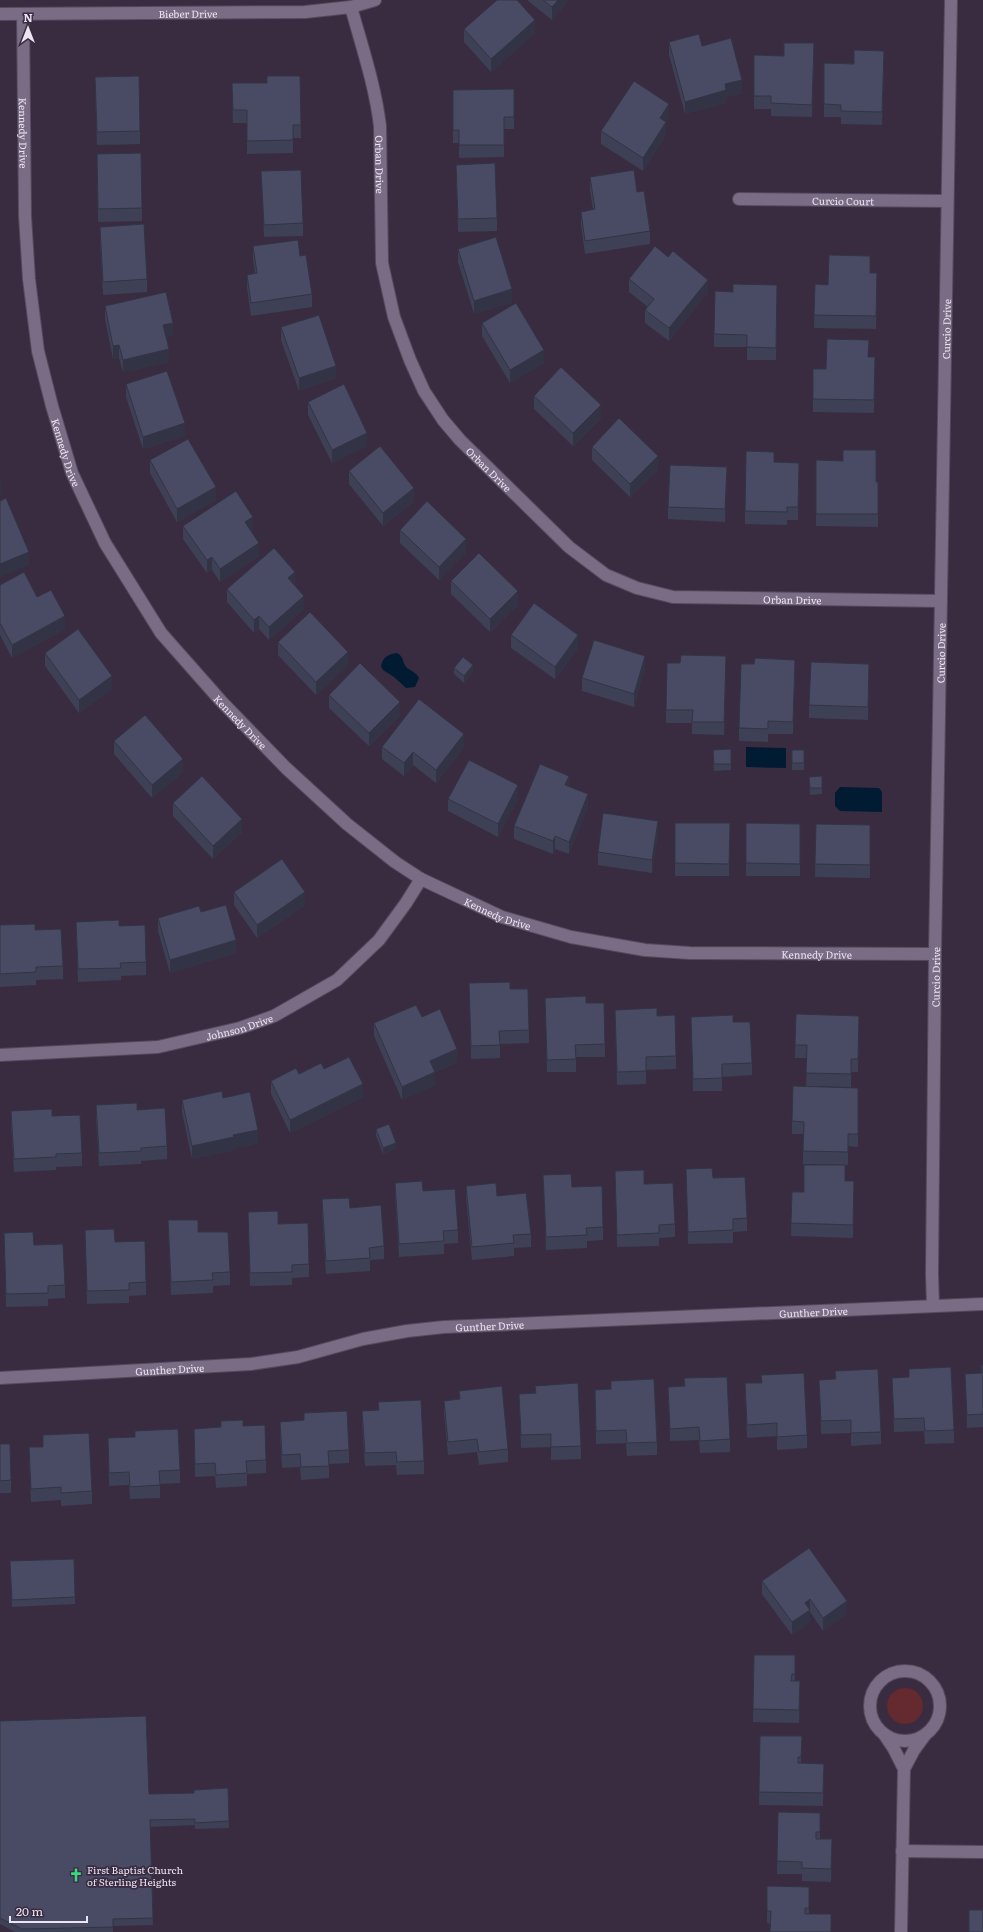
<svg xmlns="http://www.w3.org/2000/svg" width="983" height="1932" font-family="Literata,serif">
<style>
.green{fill:#652930}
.water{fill:#011b32}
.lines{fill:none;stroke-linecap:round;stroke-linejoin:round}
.minor-casing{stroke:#554a5d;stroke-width:14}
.minor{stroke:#7a6c84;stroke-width:12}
.wall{fill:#3e4055}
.shaded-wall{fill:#323445}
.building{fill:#484b63;stroke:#323445}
.labels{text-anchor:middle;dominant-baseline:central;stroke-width:3.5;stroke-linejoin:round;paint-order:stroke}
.street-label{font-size:10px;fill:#ece4f2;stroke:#392c41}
.poi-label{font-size:10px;fill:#ece4f2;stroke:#392c41;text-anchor:start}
</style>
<rect width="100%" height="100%" fill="#392c41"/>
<circle class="green" cx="905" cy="1706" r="18"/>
<g class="water">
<path d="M397 653C404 657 402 661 406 667 411 671 416 672 419 678L415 687 406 688 394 677 383 670 381 666C383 657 388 654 397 653Z"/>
<path d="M746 747 786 748V768L746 767Z"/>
<path d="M840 787 879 788 882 792V812L840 811 835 806V793Z"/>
</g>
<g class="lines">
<g class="minor-casing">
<g id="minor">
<path id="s1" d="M351 7C362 47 375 85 380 126L382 263 394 317 410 360 424 391 443 420 460 440 569 547 606 575 637 588 673 597 941 601"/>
<path id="s2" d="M0 14 305 12 351 7 375 0"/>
<path id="s3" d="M23 14 25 216 29 279 38 351 52 406 72 473 105 543 161 633 221 701 286 768 347 824 395 862 421 879 502 917 571 937 645 950 690 953 935 954"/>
<path id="s4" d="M739 199 947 201"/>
<path id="s5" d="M0 1055 158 1047 240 1028 274 1016 337 980 379 940 406 903 421 879"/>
<path id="s6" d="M933 1306 932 1274 935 954 951 0"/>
<path id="s7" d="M0 1378 251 1364 298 1357 363 1339 407 1331 444 1327 983 1304"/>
<circle cx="905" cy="1706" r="35"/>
<path d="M884 1734 894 1749 904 1769 901 1932"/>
<path d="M904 1769 914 1750 925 1735"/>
<path d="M902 1851 983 1852"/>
</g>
</g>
<use href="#minor" class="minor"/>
</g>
<g class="wall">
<path d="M527 0H569L552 20Z"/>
<path d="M464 29 535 33 491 72 464 42Z"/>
<path d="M669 42 702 46 742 93 726 97V103L685 114 669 55Z"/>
<path d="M784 56H814L812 117 771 116V109H754V96Z"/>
<path d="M824 63 884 64 882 125 841 124V117H824Z"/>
<path d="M300 76 301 138H293V153L247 154V123H233L232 83H267Z"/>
<path d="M514 89V129H504V157L459 158V143H453V90Z"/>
<path d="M95 90 140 131V144L97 145Z"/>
<path d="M669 117 666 122V135L643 171 601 144V131Z"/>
<path d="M456 165 497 218V231L458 232Z"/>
<path d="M97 167 142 208V221L98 222Z"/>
<path d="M261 171 303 223V236L264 237Z"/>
<path d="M590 177 637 192 650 231V244L585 254 581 225V212L593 210 590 190Z"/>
<path d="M100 227 147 279V292L103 295 100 240Z"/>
<path d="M253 246 300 256 312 294V307L251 316 247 288V275L255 273 253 259Z"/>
<path d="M458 249 512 302 474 314 458 262Z"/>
<path d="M629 279 708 292 669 341 645 323V310L648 307 629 292Z"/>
<path d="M815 284 877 286 876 329 814 328Z"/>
<path d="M733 292 777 298 776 360H747V347H714V334Z"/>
<path d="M105 306 173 335 166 337 169 362 123 372 119 358 113 359 105 319Z"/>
<path d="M482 323 544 363 510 383 482 336Z"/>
<path d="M281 327 336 378 299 391 281 340Z"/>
<path d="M875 357 874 413 813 412V369H826Z"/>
<path d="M126 384 185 436 143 449 126 397Z"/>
<path d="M534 396 601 418 573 446 534 409Z"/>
<path d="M308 402 367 446 332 463 308 415Z"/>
<path d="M592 447 658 469 630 497 592 460Z"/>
<path d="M150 460 216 500 177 522 150 473Z"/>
<path d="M816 460 876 482H878V527L816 526Z"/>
<path d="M799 463 798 520H787V525L745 524V511Z"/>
<path d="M349 471 414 501 383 526 349 484Z"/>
<path d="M727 480 725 522 668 519V507Z"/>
<path d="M183 526 253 530 251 531 259 556 220 582 212 570 207 573 183 539Z"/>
<path d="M400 530 466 552 439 580 400 543Z"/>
<path d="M451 581 518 604 490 632 451 594Z"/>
<path d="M295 584 294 585 304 609 269 640 259 629 254 633 227 602V589Z"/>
<path d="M0 585 37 597 65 629 12 658 0 635Z"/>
<path d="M511 635 578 648 555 679 511 648Z"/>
<path d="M278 642 348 665 316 695 278 655Z"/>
<path d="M45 653 112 689 79 713 45 666Z"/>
<path d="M754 664 795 673 793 734H768V742L739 741V728Z"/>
<path d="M454 668 473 671 464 683 454 674Z"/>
<path d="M645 669 634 707 582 691V678Z"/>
<path d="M726 669 724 735 692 734V723H666V710Z"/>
<path d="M869 677 868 720 809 718V705Z"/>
<path d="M329 695 400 715 369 746 329 708Z"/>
<path d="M114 741 183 772 152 798 114 754Z"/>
<path d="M382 747H464L436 783 413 765 404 776 382 759Z"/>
<rect x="792" y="750" width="12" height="20"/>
<path d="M713 757 731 764V770L714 771Z"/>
<path d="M822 776V794L810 795 809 777Z"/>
<path d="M569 786 588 807 569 854 555 849 553 854 514 839V826Z"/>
<path d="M518 798 498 837 448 811V799Z"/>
<path d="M173 803 242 832 213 859 173 816Z"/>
<path d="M675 823H730L729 876H675Z"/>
<path d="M746 823 800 824V876H746Z"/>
<path d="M816 824 870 825V878L815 877Z"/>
<path d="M658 833 652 873 598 865V852Z"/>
<path d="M234 892 305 905 257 938 234 905Z"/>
<path d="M201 912 236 953 170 973 158 931V918Z"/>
<path d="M76 922 119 926 146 962V975L121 976V980L78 982Z"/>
<path d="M0 925 35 930 63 966V979L36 980V985L0 987Z"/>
<path d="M469 983 510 989 529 1030V1043L500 1044V1058L471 1059Z"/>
<path d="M545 998 586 1003 605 1044V1057H576V1072H547Z"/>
<path d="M615 1010 657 1016 676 1056V1069L646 1070V1084L617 1085Z"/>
<path d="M796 1014 859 1016 858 1072H851V1087L806 1086 807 1058H795Z"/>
<path d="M422 1017 457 1062 435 1072V1085L402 1100 374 1036V1023Z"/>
<path d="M691 1017 733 1022 752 1063V1075L722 1077V1091H693Z"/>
<path d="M324 1069 363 1097 290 1133 271 1094V1081Z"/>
<path d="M223 1098 258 1143 234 1148V1150L192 1159 182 1112V1100Z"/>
<path d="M858 1101V1147L848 1146V1165L803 1164V1134H792V1121Z"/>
<path d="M96 1105 137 1110 167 1146V1159L141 1161V1164L99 1166 96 1118Z"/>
<path d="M11 1111 52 1116 82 1153V1166L56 1167V1170L14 1172 11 1124Z"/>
<path d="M376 1129 396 1149 383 1154 376 1136Z"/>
<path d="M686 1169 713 1178 747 1218V1231L733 1232V1243L688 1244Z"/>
<path d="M615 1171 644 1184 675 1224V1237L659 1238V1246L617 1247Z"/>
<path d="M543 1175 572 1187 603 1227V1240L587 1241V1248L546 1250Z"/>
<path d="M845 1181H854L853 1238 791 1236 792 1192H804Z"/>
<path d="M395 1183 423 1191 458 1230V1243L444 1244V1254L399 1257 395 1195Z"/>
<path d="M466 1186 497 1196 531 1234V1247L514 1248V1256L472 1260 466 1198Z"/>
<path d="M322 1199 350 1208 384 1246V1259L370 1260V1271L326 1274 322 1212Z"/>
<path d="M248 1212 278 1224 309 1264V1277L292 1278V1285L250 1286Z"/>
<path d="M168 1220 198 1232 230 1272V1285L213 1286V1293L171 1295Z"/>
<path d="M85 1230 115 1242 146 1282V1295L129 1296V1303L87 1304Z"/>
<path d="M4 1233 34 1245 65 1285V1298L48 1299V1306L6 1307Z"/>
<path d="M981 1365H983V1427L967 1428 965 1374 981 1373Z"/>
<path d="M909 1369 954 1430V1443L925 1444 924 1431 894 1432 892 1378 909 1377Z"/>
<path d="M835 1371 881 1432V1444L851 1446V1433L821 1434 819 1380 835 1379Z"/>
<path d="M761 1375 807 1435V1448L777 1450V1436L747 1438 745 1383H761Z"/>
<path d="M684 1378 730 1439V1452L700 1453 699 1440 670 1441 668 1387 684 1386Z"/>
<path d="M535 1386 581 1446V1459L551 1460V1447L521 1448 519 1394 535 1393Z"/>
<path d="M611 1389 657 1442V1455L627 1456 626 1443 596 1444 595 1390Z"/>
<path d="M459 1391 508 1449V1462L479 1465 477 1452 448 1455 444 1413V1401L459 1399Z"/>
<path d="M378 1402 424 1461V1474L397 1475 396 1465 365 1466 362 1424V1411L378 1410Z"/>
<path d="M304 1413 349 1450V1463L329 1464V1478L301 1480 300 1467 282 1468 280 1435V1422L304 1420Z"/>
<path d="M243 1426 266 1460V1473L247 1474V1486L216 1488 215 1476 195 1477 194 1429Z"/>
<path d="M135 1431 180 1470V1483L160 1484V1498L130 1499 129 1485 109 1486 108 1438 135 1437Z"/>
<path d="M43 1435 92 1491V1504L61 1506V1500L31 1502 29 1460V1447H43Z"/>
<path d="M0 1444 11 1480V1493H0Z"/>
<path d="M10 1568 75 1597V1604L12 1607Z"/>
<path d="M762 1581 847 1614 823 1631 810 1612V1622L792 1635 762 1594Z"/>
<path d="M754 1655H795V1681H800L799 1723 753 1722Z"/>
<path d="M0 1721 149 1794 229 1821V1828L195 1829V1825L150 1827 153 1925 113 1926V1932H15L0 1924Z"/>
<path d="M760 1736H802L801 1763 824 1764 823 1806 759 1805Z"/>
<path d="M778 1812 820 1813V1839H832L831 1882 802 1881V1874H777Z"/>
<path d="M767 1886 809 1887V1914L771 1924 767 1923Z"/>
</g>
<g class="shaded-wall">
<path d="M558 0H569L552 20V7Z"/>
<path d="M535 20V33L491 72V59Z"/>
<path d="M742 80V93L726 97V103L685 114V102L725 84Z"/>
<path d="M669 104V117L660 131V118Z"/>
<path d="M666 122V135L643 171V158Z"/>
<path d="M708 280V292L669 341V328Z"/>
<path d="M512 289V302L474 314V301Z"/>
<path d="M173 323V335L163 338V325Z"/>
<path d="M119 345V358L113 359V346Z"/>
<path d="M169 349V362L123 372V360Z"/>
<path d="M544 350V363L510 383V370Z"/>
<path d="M336 366V378L299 391V378Z"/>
<path d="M601 405V418L573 446V433Z"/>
<path d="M185 423V436L143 449V437Z"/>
<path d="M367 433V446L332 463V450Z"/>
<path d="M658 456V469L630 497V484Z"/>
<path d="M727 467V480L725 522V509Z"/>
<path d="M0 480H1V492L0 493Z"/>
<path d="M216 487V500L177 522V509Z"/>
<path d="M414 488V501L383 526V513Z"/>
<path d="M253 517V530L245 535V522Z"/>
<path d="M466 539V552L439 580V567Z"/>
<path d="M259 543V556L220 582V569Z"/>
<path d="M29 552V565L0 577V564Z"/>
<path d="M212 557V570L207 573V560Z"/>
<path d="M295 572V584L288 591V578Z"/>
<path d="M518 591V604L490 632V619Z"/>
<path d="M304 596V609L269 640V627Z"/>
<path d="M65 616V629L12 658V645Z"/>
<path d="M259 616V629L254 633V620Z"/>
<path d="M578 635V648L555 679V667Z"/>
<path d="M348 652V665L316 695V682Z"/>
<path d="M645 656V669L634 707V694Z"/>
<path d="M795 660V673L793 734V722Z"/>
<path d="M869 664V677L868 720V707Z"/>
<path d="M473 665V671L464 683V676Z"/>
<path d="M112 676V689L79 713V700Z"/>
<path d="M400 702V715L369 746V733Z"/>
<path d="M464 734V747L436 783V770Z"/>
<path d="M413 752V765L404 776V763Z"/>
<path d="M183 759V772L152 798V785Z"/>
<path d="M569 776V789L565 785Z"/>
<path d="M518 785V798L498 837V824Z"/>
<path d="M588 794V807L569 854V842Z"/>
<path d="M242 819V832L213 859V846Z"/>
<path d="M658 821V833L652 873V860Z"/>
<path d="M555 836V849L553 854V841Z"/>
<path d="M305 892V905L257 938V925Z"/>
<path d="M236 940V953L170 973V960Z"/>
<path d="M457 1049V1062L430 1074V1061Z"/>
<path d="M435 1072V1085L402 1100V1087Z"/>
<path d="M363 1084V1097L290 1133V1120Z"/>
<path d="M258 1130V1143L234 1148V1150L192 1159V1146L233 1135Z"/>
<path d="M396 1143V1149L383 1154V1148Z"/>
<path d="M810 1599V1622L792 1635V1622L805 1603Z"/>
<path d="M847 1601V1614L823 1631V1618Z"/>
</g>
<g class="building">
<path d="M497 0H517L535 20 491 59 464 29Z"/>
<path d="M543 0H558L552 7Z"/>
<path d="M699 34 702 46 731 38 742 80 725 84 726 90 685 102 669 42Z"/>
<path d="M784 43H814L812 105 771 103V96H754V55L784 56Z"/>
<path d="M854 50 884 51 882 112 841 111V105L824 104V63L854 64Z"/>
<path d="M139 76 140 131 97 132 95 77Z"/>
<path d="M267 76H300L301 125H293V140L247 141V110H233L232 83H267Z"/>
<path d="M634 81 669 104 660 118 666 122 643 158 601 131Z"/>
<path d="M514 89V117H504V145H459V130H453V90Z"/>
<path d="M141 153 142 208 98 209 97 154Z"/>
<path d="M495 163 497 218 458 219 456 165Z"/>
<path d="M301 170 303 223 264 225 261 171Z"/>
<path d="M634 170 637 192 644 191 650 231 585 241 581 212 595 209 590 177Z"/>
<path d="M144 224 147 279 103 282 100 227Z"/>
<path d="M496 237 512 289 474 301 458 249Z"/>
<path d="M298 240 300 256 306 255 312 294 251 303 247 275 257 273 253 246Z"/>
<path d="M655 246 668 257 673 251 708 280 669 328 645 310 654 299 629 279Z"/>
<path d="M829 255 870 256V273H877L876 316 814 315 815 284 828 285Z"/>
<path d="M733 284 777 285 776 348 747 347V335L714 334 715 291 733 292Z"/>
<path d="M166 292 173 323 163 325 169 349 123 360 119 345 113 346 105 306Z"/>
<path d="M516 303 544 350 510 370 482 323Z"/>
<path d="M319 315 336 366 299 378 281 327Z"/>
<path d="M827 339 869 340 868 357H875L874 400 813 399V369H826Z"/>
<path d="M561 367 601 405 573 433 534 396Z"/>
<path d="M167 371 185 423 143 437 126 384Z"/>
<path d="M344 384 367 433 332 450 308 402Z"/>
<path d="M619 418 658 456 630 484 592 447Z"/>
<path d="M188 439 216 487 177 509 150 460Z"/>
<path d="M380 446 414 488 383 513 349 471Z"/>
<path d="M843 450H876V482H878V514H816V460L843 461Z"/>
<path d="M746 451 774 452V462L799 463 798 507H787V512L745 511Z"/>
<path d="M670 465 727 467 725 509 668 507Z"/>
<path d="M236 491 253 517 245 522 259 543 220 569 212 557 207 560 183 526Z"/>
<path d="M6 498 29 552 0 564V501Z"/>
<path d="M427 501 466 539 439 567 400 530Z"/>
<path d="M274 548 295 572 288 578 304 596 269 627 259 616 254 620 227 589Z"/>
<path d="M479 553 518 591 490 619 451 581Z"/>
<path d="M24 572 37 597 51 590 65 616 12 645 0 623V585Z"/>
<path d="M534 603 578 635 555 667 511 635Z"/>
<path d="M310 612 348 652 316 682 278 642Z"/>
<path d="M78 629 112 676 79 700 45 653Z"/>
<path d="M594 640 645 656 634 694 582 678Z"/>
<path d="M681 655 726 656 724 722H692L693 710H666L667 663H680Z"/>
<path d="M463 657 473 665 464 676 454 668Z"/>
<path d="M755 658 795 660 793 722 768 721V729L739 728 741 664H754Z"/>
<path d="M811 662 869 664 868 707 809 705Z"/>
<path d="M360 663 400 702 369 733 329 695Z"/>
<path d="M419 699 464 734 436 770 413 752 404 763 382 747Z"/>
<path d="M145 715 183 759 152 785 114 741Z"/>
<path d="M731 749V764H714L713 750Z"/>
<rect x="792" y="750" width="12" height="13"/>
<path d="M469 760 518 785 498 824 448 799Z"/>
<path d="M540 764 569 776 565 785 588 794 569 842 555 836 553 841 514 826Z"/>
<path d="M202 776 242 819 213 846 173 803Z"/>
<path d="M822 776V788H810L809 777Z"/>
<path d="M603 813 658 821 652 860 598 852Z"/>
<path d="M675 823H730L729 864 675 863Z"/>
<path d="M746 823 800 824V864L746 863Z"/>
<path d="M816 824 870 825V865L815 864Z"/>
<path d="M282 859 305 892 257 925 234 892Z"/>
<path d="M226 905 236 940 170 960 158 918 199 906 201 912Z"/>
<path d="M119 920V926L145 925 146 962 120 963 121 968 78 969 76 922Z"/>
<path d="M35 924V930L61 929 63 966 36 967V972L0 974V925Z"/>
<path d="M510 982V989H528L529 1030 499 1031 500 1045 471 1046 469 983Z"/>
<path d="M586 996V1003H604L605 1044 575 1045 576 1059 547 1060 545 998Z"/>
<path d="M416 1005 422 1017 440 1009 457 1049 430 1061 435 1072 402 1087 374 1023Z"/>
<path d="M657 1008V1016L675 1015 676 1056 646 1057V1071L617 1072 615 1010Z"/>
<path d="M796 1014 859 1016 858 1059H851V1074L806 1073 807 1045H795Z"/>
<path d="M733 1015V1022H750L752 1063 722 1064V1078L693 1079 691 1017Z"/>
<path d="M349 1057 363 1084 290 1120 271 1081 296 1068 299 1074 321 1063 324 1069Z"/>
<path d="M793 1086 858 1088V1134H848V1152L803 1151 804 1122 792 1121Z"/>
<path d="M222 1091 223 1098 250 1092 258 1130 233 1135 234 1137 192 1146 182 1100Z"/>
<path d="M137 1103V1110L165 1108 167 1146 141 1148V1151L99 1153 96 1105Z"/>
<path d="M52 1109V1116L80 1115 82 1153 56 1154V1157L14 1159 11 1111Z"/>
<path d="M389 1124 396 1143 383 1148 376 1129Z"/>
<path d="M804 1165H845V1181H854L853 1225 791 1223 792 1192H804Z"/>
<path d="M712 1168 713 1178 745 1177 747 1218 733 1219V1230L688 1232 686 1169Z"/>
<path d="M644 1170V1184L673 1183 675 1224 659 1225V1233L617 1235 615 1171Z"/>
<path d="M571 1174 572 1187 602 1186 603 1227 586 1228 587 1235 546 1237 543 1175Z"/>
<path d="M422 1181 423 1191 455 1189 458 1230 443 1231 444 1241 399 1244 395 1183Z"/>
<path d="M496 1183 497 1196 526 1193 531 1234 513 1235 514 1243 472 1247 466 1186Z"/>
<path d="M349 1198 350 1208 381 1205 384 1246 369 1248 370 1258 326 1261 322 1199Z"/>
<path d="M278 1211V1224L308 1223 309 1264 292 1265V1272L250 1273 248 1212Z"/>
<path d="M168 1220H198V1232H228L230 1272 212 1273 213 1280 171 1282Z"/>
<path d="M114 1229 115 1242 145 1241 146 1282 129 1283V1290L87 1291 85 1230Z"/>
<path d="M33 1232 34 1245 63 1244 65 1285 48 1286V1293L6 1294 4 1233Z"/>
<path d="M981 1365H983V1414L967 1415 965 1374 982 1373Z"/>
<path d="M951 1367 954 1430 925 1431 924 1418 894 1419 892 1378 909 1377V1369Z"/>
<path d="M878 1369 881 1432 851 1433V1420L821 1421 819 1380 836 1379 835 1371Z"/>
<path d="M804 1373 807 1435 777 1437V1423L747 1425 745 1383H762L761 1375Z"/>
<path d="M727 1377 730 1439 700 1441 699 1427 670 1429 668 1387 685 1386 684 1378Z"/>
<path d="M654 1379 657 1442 627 1443 626 1430 596 1431 595 1390 611 1389V1381Z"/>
<path d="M578 1383 581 1446 551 1447V1434L521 1435 519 1394 536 1393 535 1386Z"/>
<path d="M502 1386 508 1449 479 1452 477 1439 448 1442 444 1401 460 1399 459 1391Z"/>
<path d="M421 1400 424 1461 397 1462 396 1452 365 1453 362 1411 379 1410 378 1402Z"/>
<path d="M347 1411 349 1450 328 1451 329 1466 301 1467 300 1454 282 1455 280 1422 304 1420V1413Z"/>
<path d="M243 1420V1426L265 1425 266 1460 246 1461 247 1473 216 1475 215 1463 195 1464 194 1429 221 1427V1421Z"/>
<path d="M178 1429 180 1470 159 1471 160 1485 130 1487 129 1472 109 1473 108 1438 135 1437V1431Z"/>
<path d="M89 1433 92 1491 61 1493V1487L31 1489 29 1447H43V1435Z"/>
<path d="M0 1444H10L11 1480 0 1481Z"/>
<path d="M809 1548 847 1601 823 1618 810 1599 805 1603 810 1610 792 1622 762 1581Z"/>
<path d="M74 1559 75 1597 12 1600 10 1561Z"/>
<path d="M754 1655H795V1674H792L791 1681H800L799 1710 753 1709Z"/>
<path d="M146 1716 149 1794 194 1793V1790L228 1788 229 1821 195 1823V1819L150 1820 153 1918 113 1919V1927L22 1929 0 1918V1721Z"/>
<path d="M760 1736H802L801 1757H798V1763L824 1764 823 1793 759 1792Z"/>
<path d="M778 1812 820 1813V1832H816V1839H832L831 1869 802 1868V1862L777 1861Z"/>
<path d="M767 1886 809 1887V1908H805V1914H831V1932H770L771 1911H767Z"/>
<rect x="969" y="1910" width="14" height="22"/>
</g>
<defs>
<g id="church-bare" transform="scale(1.08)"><path d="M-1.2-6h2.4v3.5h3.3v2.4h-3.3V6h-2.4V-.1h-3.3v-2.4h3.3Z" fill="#3cd77e" stroke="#392c41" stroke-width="2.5" paint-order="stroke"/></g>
</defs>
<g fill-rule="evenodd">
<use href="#church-bare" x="76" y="1875"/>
</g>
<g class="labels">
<g class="street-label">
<text stroke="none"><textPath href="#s2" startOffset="188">Bieber Drive</textPath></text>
<text stroke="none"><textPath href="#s3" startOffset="119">Kennedy Drive</textPath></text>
<text stroke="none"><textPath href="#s1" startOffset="161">Orban Drive</textPath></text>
<text stroke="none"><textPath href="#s4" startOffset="104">Curcio Court</textPath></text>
<text stroke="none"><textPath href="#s6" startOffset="977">Curcio Drive</textPath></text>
<text stroke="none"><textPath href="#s3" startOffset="443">Kennedy Drive</textPath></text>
<text stroke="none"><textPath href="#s1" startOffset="497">Orban Drive</textPath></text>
<text stroke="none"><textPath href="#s1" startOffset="845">Orban Drive</textPath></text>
<text stroke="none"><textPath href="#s6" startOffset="653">Curcio Drive</textPath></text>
<text stroke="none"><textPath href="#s3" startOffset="767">Kennedy Drive</textPath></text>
<text stroke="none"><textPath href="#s3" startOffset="1091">Kennedy Drive</textPath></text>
<text stroke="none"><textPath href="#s3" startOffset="1415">Kennedy Drive</textPath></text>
<text stroke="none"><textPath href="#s6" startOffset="329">Curcio Drive</textPath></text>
<text stroke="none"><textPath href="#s5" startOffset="242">Johnson Drive</textPath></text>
<text stroke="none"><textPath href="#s7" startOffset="818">Gunther Drive</textPath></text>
<text stroke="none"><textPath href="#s7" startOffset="494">Gunther Drive</textPath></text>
<text stroke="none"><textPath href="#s7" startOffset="170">Gunther Drive</textPath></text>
</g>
<g class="poi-label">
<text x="87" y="1869">First Baptist Church<tspan x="87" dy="12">of Sterling Heights</tspan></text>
</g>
</g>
<g transform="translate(28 28)" stroke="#392c41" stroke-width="3" paint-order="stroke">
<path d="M0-3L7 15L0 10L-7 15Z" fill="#ece4f2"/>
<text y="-6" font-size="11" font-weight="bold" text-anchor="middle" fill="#ece4f2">N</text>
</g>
<path d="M10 1916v6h77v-6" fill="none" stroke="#ece4f2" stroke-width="2"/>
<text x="16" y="1916" font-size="12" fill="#ece4f2" stroke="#392c41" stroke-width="3" paint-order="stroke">20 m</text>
</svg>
